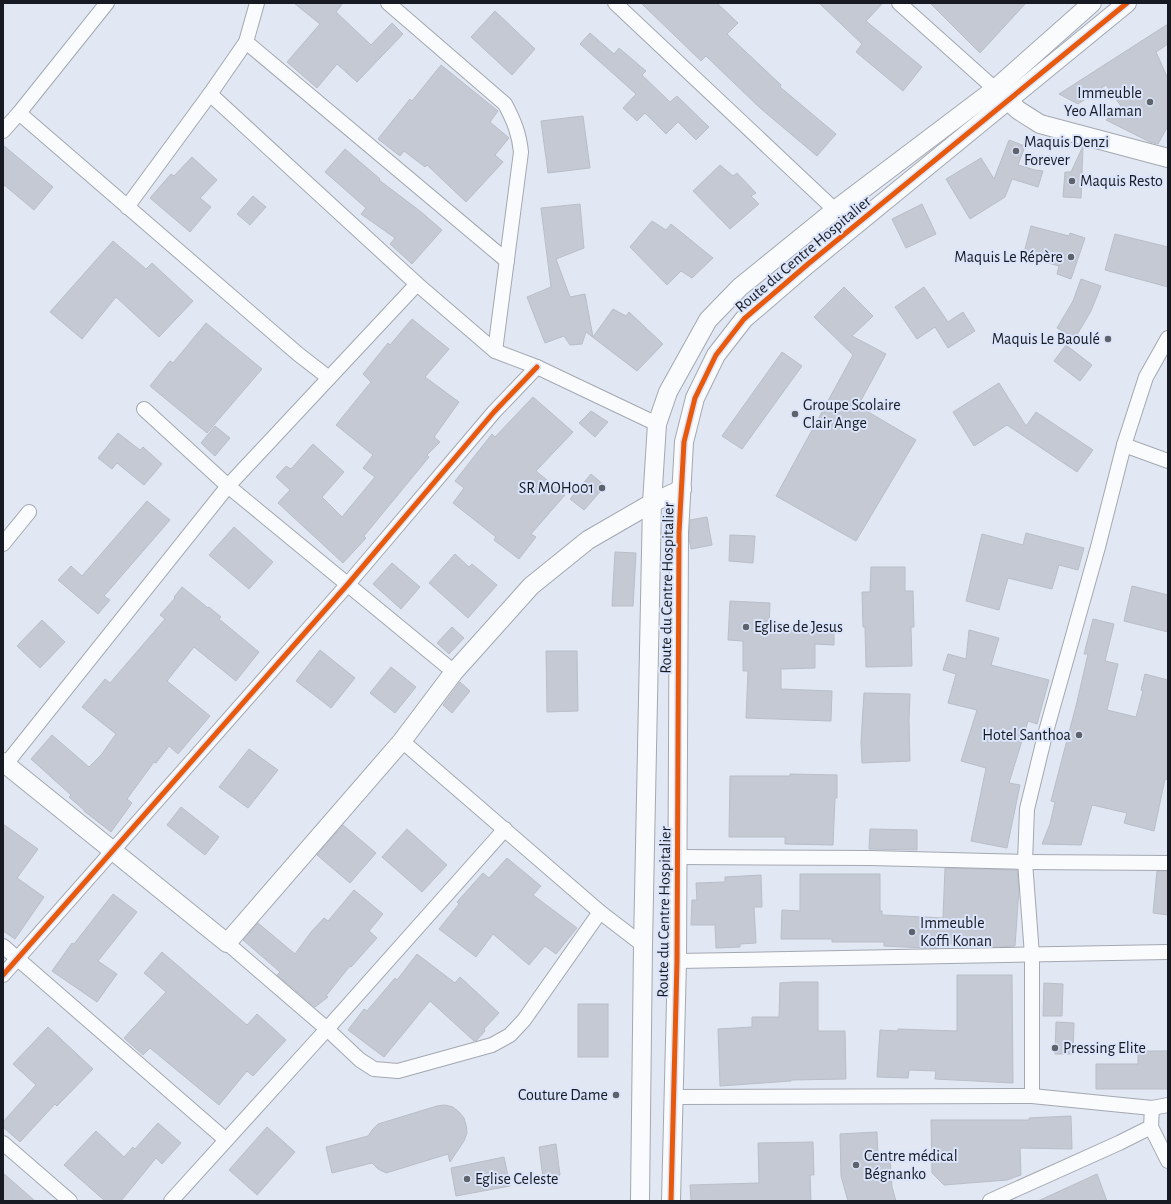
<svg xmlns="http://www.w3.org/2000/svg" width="1171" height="1204" font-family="'Alegreya Sans',sans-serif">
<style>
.building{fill:#c5c9d3;stroke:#b9bec7}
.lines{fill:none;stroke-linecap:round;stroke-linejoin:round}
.minor-casing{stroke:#a3a8b1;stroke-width:16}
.tertiary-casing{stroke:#a3a8b1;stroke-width:20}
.minor{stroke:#fafbfd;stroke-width:14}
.tertiary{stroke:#fafbfd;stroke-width:18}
.cycleway-casing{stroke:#dae4fa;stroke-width:8}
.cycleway{stroke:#e8590c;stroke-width:5}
.poi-dot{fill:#5e626b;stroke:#dae4fa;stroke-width:1.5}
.labels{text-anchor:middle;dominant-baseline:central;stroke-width:4;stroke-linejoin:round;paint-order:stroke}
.poi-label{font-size:16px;fill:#171a22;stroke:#dae4fa;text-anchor:start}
.street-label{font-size:16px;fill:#171a22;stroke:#dae4fa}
</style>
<rect width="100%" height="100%" fill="#e1e7f3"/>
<g class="building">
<path d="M294 3H343L336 12 371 45 392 23 403 34 357 82 337 64 317 88 287 62 320 24Z"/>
<path d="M641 3H717L738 23 727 34 781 85 780 87 836 134 817 156 760 108 706 56 701 61Z"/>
<path d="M819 3H883L866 21 922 67 903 91 856 52 862 44Z"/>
<path d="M930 3H1026L980 53Z"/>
<path d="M495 11 535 49 512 75 471 37Z"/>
<path d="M1168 24V44L1156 52 1168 79V126L1158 144 1150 142 1106 120 1123 109 1106 85 1078 104 1059 94Z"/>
<path d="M590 33 614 54 619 48 646 71 642 75 670 102 677 96 709 127 696 140 678 122 666 134 645 113 637 121 623 108 636 94 580 44Z"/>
<path d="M441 65 498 111 490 122 509 138 495 155 503 162 466 202 427 165 425 167 404 151 400 156 378 139 410 99 412 101Z"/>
<path d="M583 116 590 168 548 173 541 121Z"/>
<path d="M1009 140 1025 146 1018 165 1035 170 1043 171 1038 187 1012 179 1005 197 970 219 946 179 981 158 994 179Z"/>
<path d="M3 145 53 187 34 210 3 184Z"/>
<path d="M1083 146 1081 198 1063 197 1065 172H1071Z"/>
<path d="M345 149 380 179 379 180 420 211 442 230 412 264 390 244 395 238 361 214 366 208 325 172Z"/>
<path d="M192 157 217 180 200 198 211 207 190 232 150 198 171 174 174 176Z"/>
<path d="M720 165 733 176 737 173 756 193 751 196 759 204 730 229 693 191Z"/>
<path d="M253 196 266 207 250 225 237 214Z"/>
<path d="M580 204 584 248 556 259 570 297 585 294 593 337 613 309 626 316 629 312 663 344 637 371 586 332 582 344 570 345 564 336 545 343 527 297 551 287 541 208Z"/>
<path d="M922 204 936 234 906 248 892 219Z"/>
<path d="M652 221 666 230 671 224 713 258 692 278 681 271 667 285 630 247Z"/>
<path d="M1031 226 1069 236 1070 233 1085 238 1071 279 1057 274 1059 266 1023 256Z"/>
<path d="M1115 234 1168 247V287L1105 270Z"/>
<path d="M113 241 146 269 152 263 193 301 159 337 116 297 82 339 50 312Z"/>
<path d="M1081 279 1101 286 1091 311 1075 338 1057 328 1073 301Z"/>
<path d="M844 287 873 316 852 336 886 354 858 406 916 440 856 541 776 496 853 355 814 317Z"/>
<path d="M924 287 948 322 963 312 975 331 948 348 935 327 917 339 895 307Z"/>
<path d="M412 319 449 349 425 377 459 402 434 437 440 442 427 455 429 457 364 536 366 538 343 563 278 503 290 490 276 477 286 466 291 469 313 444 344 472 322 497 342 517 375 477 363 468 373 455 336 425 371 382 363 374 388 343 390 345Z"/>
<path d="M206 323 262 369 207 433 150 386 170 361 173 363Z"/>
<path d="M1066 345 1092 365 1080 381 1054 361Z"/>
<path d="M782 352 802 366 742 449 722 436Z"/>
<path d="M999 383 1026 426 1036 412 1093 450 1077 472 1007 425 974 446 953 412Z"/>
<path d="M533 397 573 432 536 471 565 495 531 534 536 537 519 559 494 540 496 537 453 503 464 488 455 481 492 434 495 437Z"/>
<path d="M591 411 608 422 595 437 579 423Z"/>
<path d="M215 426 230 438 215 456 201 443Z"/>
<path d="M118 433 140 450 143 447 162 464 144 485 117 463 112 469 98 458Z"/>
<path d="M591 474 605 486 584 510 570 499Z"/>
<path d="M147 501 170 520 104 596 110 600 98 614 58 580 71 566 82 576Z"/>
<path d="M707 517 712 545 691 549 689 538 690 520Z"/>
<path d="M234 527 273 562 249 589 209 555Z"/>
<path d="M1026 533 1084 548 1078 570 1059 565 1052 589 1008 578 999 610 966 601 982 534 1023 545Z"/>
<path d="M730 535 755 536 753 563 729 561Z"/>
<path d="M615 552 636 553 633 606H612Z"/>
<path d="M455 554 469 567 472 564 497 585 468 618 429 583Z"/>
<path d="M392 563 420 587 401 609 373 584Z"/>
<path d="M871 567H905V591H913L914 627H911L912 666 866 667 865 627H863L862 592H870Z"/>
<path d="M1132 586 1168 595V632L1124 621Z"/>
<path d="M182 587 208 608 209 607 221 617 219 619 259 652 236 681 194 647 167 681 210 716 178 754 169 746 156 763 154 762 127 799 132 803 111 832 84 811V810L69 797 71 795 31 759 52 735 89 767 101 755 116 734 82 707 105 679 110 683 165 619 160 615 175 598 174 597Z"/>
<path d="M730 601 770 603 769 628 834 630V645L815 644V668L781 669V689L832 691 831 721 746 718 748 671H743V641L728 640Z"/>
<path d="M1093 619 1114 624 1105 661 1118 664 1107 710 1136 717 1143 691 1141 690 1145 674 1168 680V780L1165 779 1154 831 1124 823 1127 813 1092 805 1081 845 1042 844 1050 824 1055 802 1051 801 1077 702 1088 654H1084Z"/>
<path d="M42 620 65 642 40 668 17 646Z"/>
<path d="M452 627 464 638 449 654 437 643Z"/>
<path d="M969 630 999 638 991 665 1049 680 1037 724 1028 721 1009 783 1020 785 1007 848 971 841 986 768 961 761 977 710 948 703 956 674 943 670 948 654 966 659Z"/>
<path d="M320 650 355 678 331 708 296 681Z"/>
<path d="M546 651H577L578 711 547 712Z"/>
<path d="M391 667 416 687 395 713 370 693Z"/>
<path d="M460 682 470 691 452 713 443 705Z"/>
<path d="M864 693 910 694 909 720 910 761 862 763 861 742Z"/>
<path d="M249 749 278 770 248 808 219 787Z"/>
<path d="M790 774 837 775V798H835L833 845 785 844V837H729L730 776H790Z"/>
<path d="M181 807 219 837 205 855 167 825Z"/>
<path d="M3 824 38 849 17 878 44 897 15 939 3 931Z"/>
<path d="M343 825 376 853 350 883 317 855Z"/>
<path d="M407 829 447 865 422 892 382 857Z"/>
<path d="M870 829 917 830V850L869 849Z"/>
<path d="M507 858 541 886 533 895 577 928 556 954 545 946 529 965 493 934 476 957 439 929 459 904 457 902 483 873 489 878Z"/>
<path d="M945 868 1017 870 1019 889 1015 946 997 947 939 943V948H926L884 946V942H832V939H781L782 910 800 911V874H880V911H882V915L943 918Z"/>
<path d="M1157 871H1168V915L1153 913Z"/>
<path d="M761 875 762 907H754L756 943 740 944V947L716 948 715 925H691L692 900H697L696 883 725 882V877Z"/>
<path d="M354 890 383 914 369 931 377 938 351 967 350 966 326 996 328 997 315 1007 277 975 280 972 243 940 258 923 295 954 311 932 324 918 328 921Z"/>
<path d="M113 894 137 912 98 961 117 974 97 1002 52 971 72 943 74 944Z"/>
<path d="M162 952 247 1025 257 1014 286 1040 253 1076 247 1071 219 1105 150 1048 143 1055 124 1038 166 992 144 973Z"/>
<path d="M417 954 455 983 460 977 499 1013 484 1029 485 1031 476 1041H474L430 1001 384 1057 348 1030 364 1009 367 1011 395 978 397 980Z"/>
<path d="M957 975H1012L1013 1083 935 1079 936 1071 909 1070 908 1078 877 1077 880 1030 898 1031V1029L957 1031Z"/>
<path d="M794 982H818V1031H845L846 1079 791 1080V1081L720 1086 718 1029 752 1027V1017H779L780 983Z"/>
<path d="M1044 983 1063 984 1062 1016H1043Z"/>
<rect x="578" y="1004" width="30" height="53"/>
<path d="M1056 1022 1074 1023 1073 1054H1055Z"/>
<path d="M48 1027 93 1069 57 1106 55 1104 20 1142 3 1127V1122L36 1085 13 1064Z"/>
<path d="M1138 1051H1168V1089H1096V1064H1138Z"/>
<path d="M445 1105 453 1107 459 1112 464 1118 466 1125 467 1133 464 1141 450 1162 448 1154 386 1173 378 1169 372 1163 332 1173 326 1147 368 1136 372 1130 378 1124 437 1106Z"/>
<path d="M1071 1116 1072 1149 1020 1148 1021 1175 1007 1180 944 1185 932 1173 931 1120H1029V1118Z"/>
<path d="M158 1123 181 1143 162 1164 156 1158 121 1201H105L64 1165 96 1131 124 1157 133 1147 135 1149Z"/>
<path d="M267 1127 295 1152 257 1195 229 1170Z"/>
<path d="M877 1132 878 1158H890L892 1187 896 1201H848L841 1176 840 1134Z"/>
<path d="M813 1142 814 1175H810L811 1201H691L690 1185 759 1183 758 1143Z"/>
<path d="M556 1144 560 1175 543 1178 539 1147Z"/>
<path d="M504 1157 510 1186 456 1196 451 1168Z"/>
<path d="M3 1173 35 1201H3Z"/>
<path d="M1097 1174 1107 1201H1038Z"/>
</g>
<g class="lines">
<g class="minor-casing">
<g id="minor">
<path d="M388 3 505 104C514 121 519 133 521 152L495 351"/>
<path d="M615 3 835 210"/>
<path d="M899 3 995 89"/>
<path d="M246 42 507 261"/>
<path d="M210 94 417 284 495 351 537 367 657 424"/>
<path d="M19 113 298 354 329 378 417 284"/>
<path d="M3 131 19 113 107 3"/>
<path d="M127 207 210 94 246 42 257 3"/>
<path d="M144 409 228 486 454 672"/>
<path d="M1124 445 1168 461"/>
<path d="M3 544 29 512"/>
<path d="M402 741 600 912 643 945"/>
<path d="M6 764 228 486 329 378"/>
<path d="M678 857 871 858 1025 862 1168 863"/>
<path d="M227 943 327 1029 360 1060 374 1069 398 1071 492 1045 510 1035 524 1020 600 912"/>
<path d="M3 946 226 1140"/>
<path d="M677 961 1168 952"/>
<path d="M3 975 348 584 494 412 537 367"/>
<path d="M1032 1096V955L1025 862 1027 809 1045 735 1098 547 1124 445 1146 377 1168 338"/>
<path d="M673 1097 1032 1096 1152 1108 1168 1105"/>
<path d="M1151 1127 1168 1161"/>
<path d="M3 1143 70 1201"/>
<path d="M171 1201 327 1029 505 829"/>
<path d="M990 1201 1119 1143 1151 1127 1152 1108"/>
</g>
</g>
<g class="tertiary-casing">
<g id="tertiary">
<path d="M1000 93 1018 110 1040 124 1168 158"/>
<path d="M3 762 227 943 402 741 454 672 531 586 588 540 652 503 682 489"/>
<path d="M640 1201 643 945 652 503 657 424 668 392 708 320 740 287 835 210 995 89 1092 3"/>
<path d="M671 1201 677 961 679 533 684 442 695 398 716 355 744 319 808 264 1127 3"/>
</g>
</g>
<use href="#minor" class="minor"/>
<use href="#tertiary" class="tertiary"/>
<g class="cycleway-casing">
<g id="cycleway">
<path d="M3 975 348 584 494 412 537 367"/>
<path d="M671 1201 677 961 679 533 684 442 695 398 716 355 744 319 808 264 1127 3"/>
</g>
</g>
<use href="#cycleway" class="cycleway"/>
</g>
<g class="poi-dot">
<circle cx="1150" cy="102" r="4"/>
<circle cx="1016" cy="151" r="4"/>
<circle cx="1072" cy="181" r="4"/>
<circle cx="1071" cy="257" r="4"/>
<circle cx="1108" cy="339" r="4"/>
<circle cx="795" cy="414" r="4"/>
<circle cx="602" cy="488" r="4"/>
<circle cx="746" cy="627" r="4"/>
<circle cx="1079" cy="735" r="4"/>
<circle cx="912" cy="932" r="4"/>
<circle cx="1055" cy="1048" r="4"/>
<circle cx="616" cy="1095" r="4"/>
<circle cx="856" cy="1165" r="4"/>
<circle cx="467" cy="1179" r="4"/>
</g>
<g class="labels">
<g class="poi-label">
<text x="1142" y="93" text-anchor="end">Immeuble<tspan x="1142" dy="18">Yeo Allaman</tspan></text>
<text x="1024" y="142">Maquis Denzi<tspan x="1024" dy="18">Forever</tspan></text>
<text x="1080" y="181">Maquis Resto</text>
<text x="1063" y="257" text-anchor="end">Maquis Le Répère</text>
<text x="1100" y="339" text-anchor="end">Maquis Le Baoulé</text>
<text x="803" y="405">Groupe Scolaire<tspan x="803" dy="18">Clair Ange</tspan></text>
<text x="594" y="488" text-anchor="end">SR MOH001</text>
<text x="754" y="627">Eglise de Jesus</text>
<text x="1071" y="735" text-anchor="end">Hotel Santhoa</text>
<text x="920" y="923">Immeuble<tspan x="920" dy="18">Koffi Konan</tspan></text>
<text x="1063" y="1048">Pressing Elite</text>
<text x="608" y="1095" text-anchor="end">Couture Dame</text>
<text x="864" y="1156">Centre médical<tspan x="864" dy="18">Bégnanko</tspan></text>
<text x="475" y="1179">Eglise Celeste</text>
</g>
<g class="street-label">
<text transform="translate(803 254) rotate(-40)">Route du Centre Hospitalier</text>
<text transform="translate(667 588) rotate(-89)">Route du Centre Hospitalier</text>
<text transform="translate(664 912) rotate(-89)">Route du Centre Hospitalier</text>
</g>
</g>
<rect width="1171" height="1204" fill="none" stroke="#171a22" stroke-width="8"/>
</svg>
